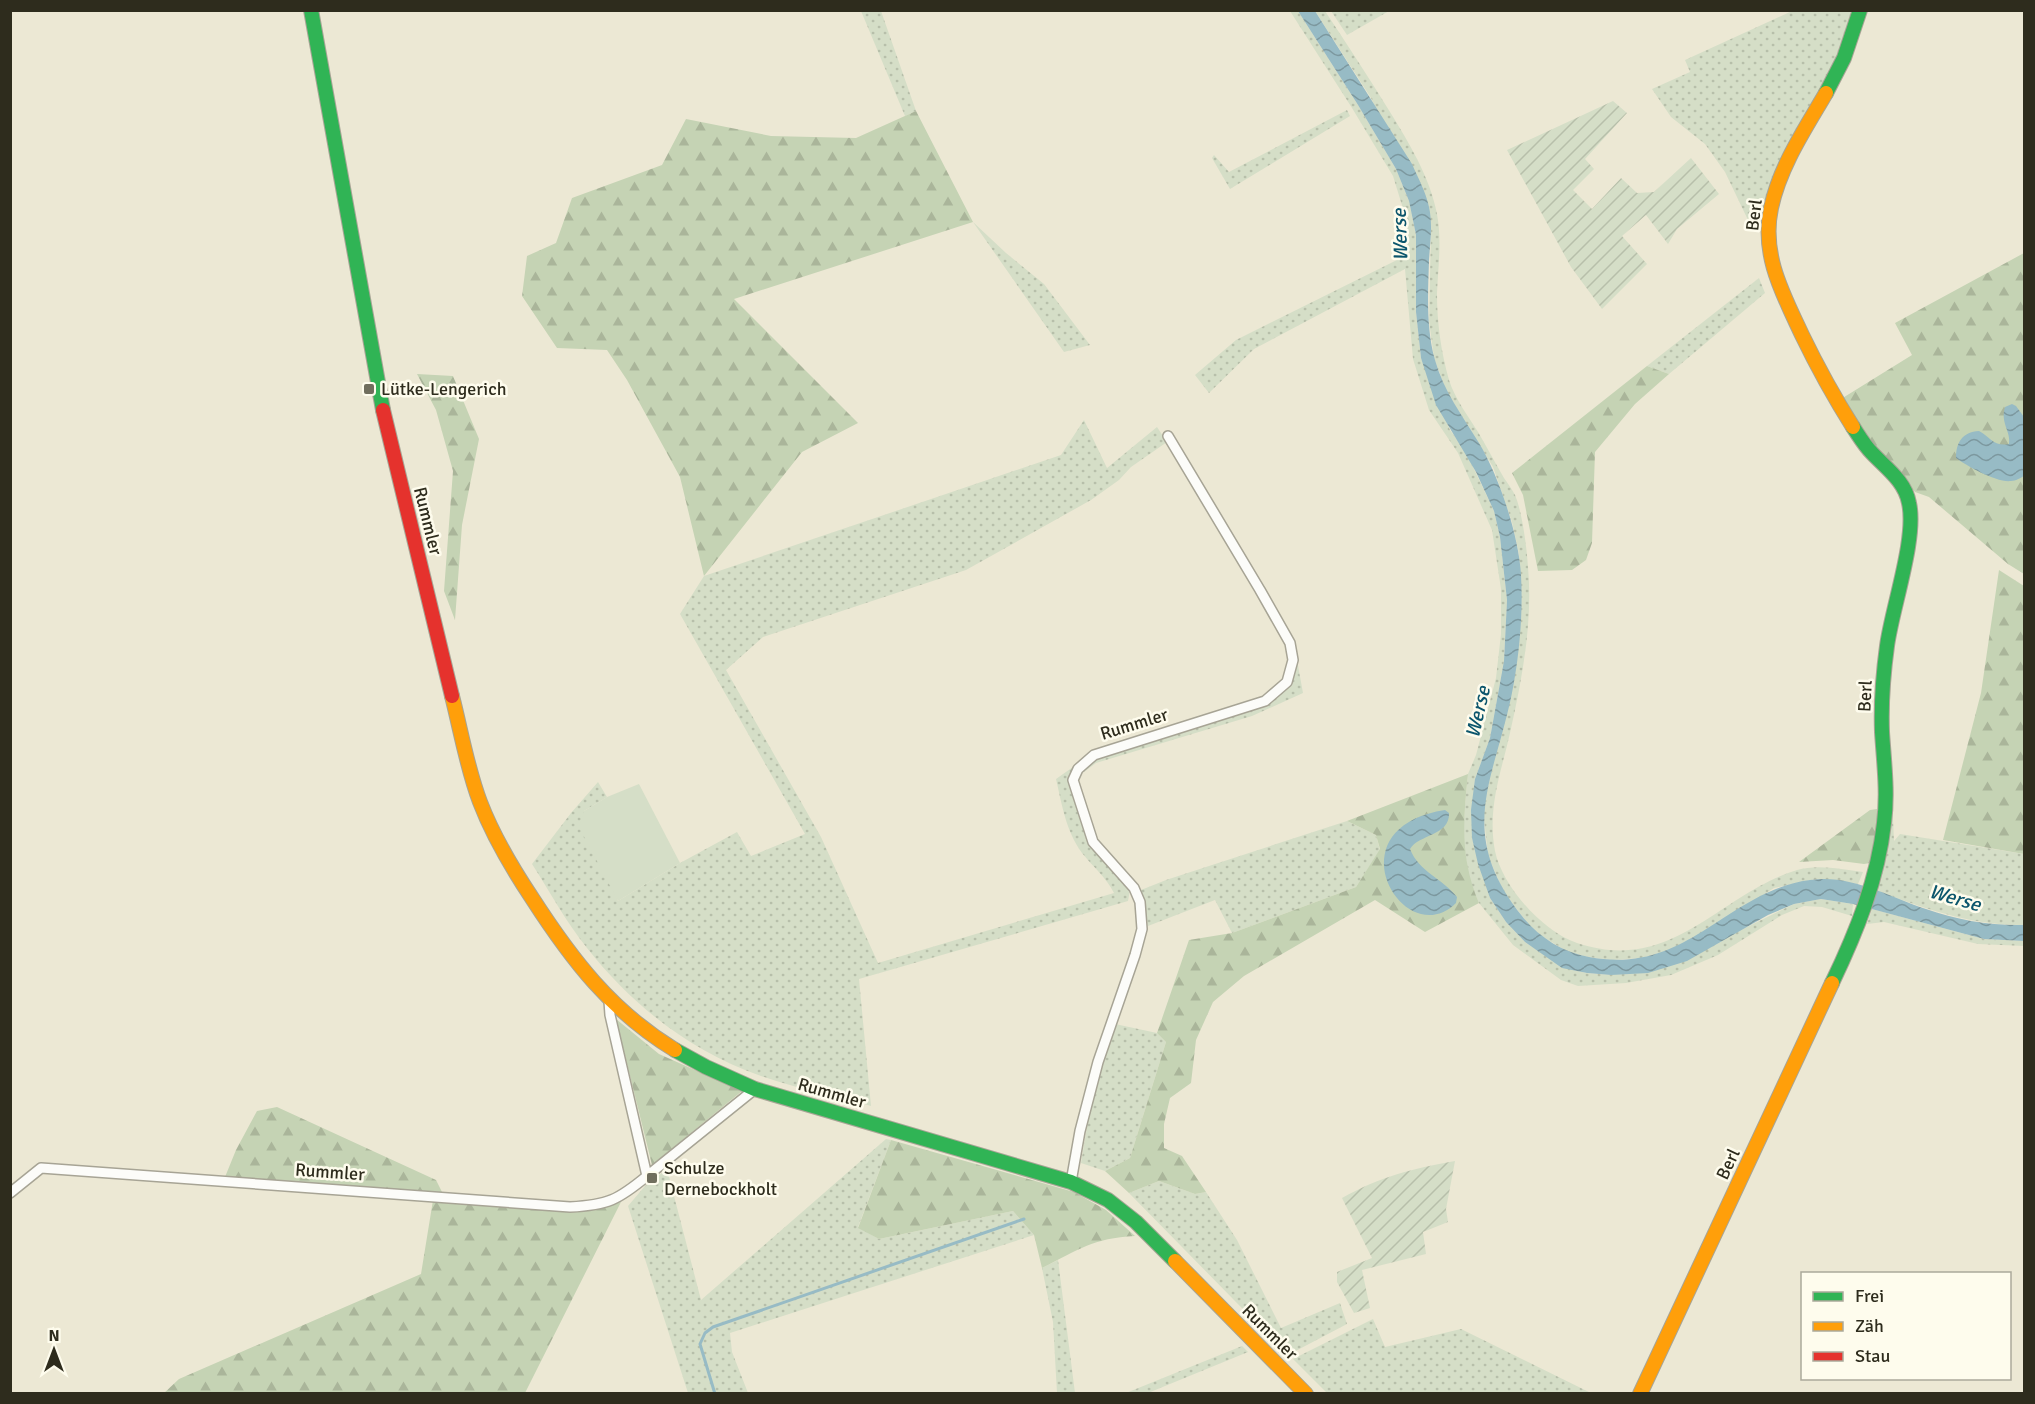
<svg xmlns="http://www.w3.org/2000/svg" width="2035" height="1404" font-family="Signika,sans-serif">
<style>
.grass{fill:url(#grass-dots)}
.forest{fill:url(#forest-firs)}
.garden{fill:url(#garden-furrows)}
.pitch{fill:#d5dec7}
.water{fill:url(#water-waves)}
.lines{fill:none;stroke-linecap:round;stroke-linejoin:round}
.stream{stroke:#97bbc5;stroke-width:3}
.street-casing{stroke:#a7a495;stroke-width:12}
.fast-casing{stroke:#a7a495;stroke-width:16}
.slow-casing{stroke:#a7a495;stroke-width:16}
.jam-casing{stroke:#a7a495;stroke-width:16}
.street{stroke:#fcfcf9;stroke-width:9}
.fast{stroke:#30b455;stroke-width:14}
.slow{stroke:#ff9f0a;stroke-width:14}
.jam{stroke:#e5322d;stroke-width:14}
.poi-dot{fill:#706e5d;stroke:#fefced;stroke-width:2}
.labels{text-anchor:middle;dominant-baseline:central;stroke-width:5;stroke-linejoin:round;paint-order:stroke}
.street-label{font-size:18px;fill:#2e2c1d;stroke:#fefced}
.poi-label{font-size:18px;fill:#2e2c1d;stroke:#fefced;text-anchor:start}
.water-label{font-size:20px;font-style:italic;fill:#0b556c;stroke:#fefced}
</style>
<defs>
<pattern id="grass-dots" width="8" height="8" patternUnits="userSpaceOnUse" patternTransform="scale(1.5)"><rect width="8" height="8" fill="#d5dec7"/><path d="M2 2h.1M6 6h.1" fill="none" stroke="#b7bfaa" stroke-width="1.8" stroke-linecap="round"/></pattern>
<pattern id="forest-firs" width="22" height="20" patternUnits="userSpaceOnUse" patternTransform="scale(1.5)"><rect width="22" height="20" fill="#c5d3b4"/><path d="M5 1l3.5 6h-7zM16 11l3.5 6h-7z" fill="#aab59a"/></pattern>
<pattern id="garden-furrows" width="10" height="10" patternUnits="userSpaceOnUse" patternTransform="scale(1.5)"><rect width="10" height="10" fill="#d5dec7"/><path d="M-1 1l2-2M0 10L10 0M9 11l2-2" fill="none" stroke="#b7bfaa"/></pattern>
<pattern id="water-waves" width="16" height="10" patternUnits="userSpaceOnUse" patternTransform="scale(1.5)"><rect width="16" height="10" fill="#97bbc5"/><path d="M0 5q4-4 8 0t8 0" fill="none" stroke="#7c989f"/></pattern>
</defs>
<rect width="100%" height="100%" fill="#ece8d4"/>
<g class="grass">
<path d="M861 11H881L916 111 905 116Z"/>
<path d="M1290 11H1298L1358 105 1396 169 1409 201 1416 235V312L1421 358 1450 430 1465 450 1494 511 1500 537 1507 600 1504 661 1490 738 1475 779 1472 838 1490 898 1506 922 1525 942 1562 967 1586 973 1611 975 1743 929 1794 904 1821 899 1853 904 1852 916 1822 907 1804 906 1782 915 1718 955 1671 975 1626 983 1578 986 1561 980 1513 945 1479 903 1469 879 1463 838 1465 805 1468 774 1476 755 1496 678 1501 634V589L1492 530 1458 453 1429 410 1413 359 1405 269 1254 349 1209 393 1195 375 1236 340 1405 256V215L1393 176 1352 108Z"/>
<path d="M1315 11H1325C1347 44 1369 78 1390 112 1409 143 1430 177 1437 214 1442 241 1438 267 1437 294 1437 323 1441 352 1449 380 1455 399 1467 414 1478 432 1487 447 1495 463 1504 478 1508 484 1512 489 1515 495 1522 511 1527 549 1528 567 1533 623 1522 679 1510 733 1501 773 1487 808 1495 851 1502 886 1543 932 1577 943 1673 975 1718 894 1797 870 1817 864 1842 869 1863 872L1858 884 1816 879 1774 888 1697 937 1669 950 1642 958 1612 960 1588 957 1568 952 1543 937 1530 926 1504 893 1488 856 1483 810 1519 554 1512 522 1493 467 1447 393 1434 358 1429 321 1431 230 1371 98Z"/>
<path d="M1331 11H1389L1347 35Z"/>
<path d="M1792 11H1854L1849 32 1765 215C1760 222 1756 222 1748 220L1725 172 1705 144 1671 117 1652 89 1690 72 1685 60Z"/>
<path d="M1347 110 1350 116 1230 189 1212 158 1214 155 1229 172Z"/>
<path d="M973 222 1006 253 1044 284 1090 345 1064 352Z"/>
<path d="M1759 278 1765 293 1669 374 1647 366Z"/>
<path d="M1084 420 1107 468 1157 427 1167 442 1131 467 1119 480 1091 500 966 570 763 637 726 670 821 837 878 963 1114 893C1106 877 1093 867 1082 853 1066 831 1062 805 1056 779L1073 767 1069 779 1070 789 1092 848 1130 890 1128 901 859 979 871 1106C835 1096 797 1089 761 1076 691 1052 632 1005 587 948 566 922 550 892 532 864L571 813 598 782 607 797 584 811 618 901 680 863 737 832 751 856 805 834 680 614 704 576 1061 455Z"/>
<path d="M1297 660 1303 693 1252 716 1096 763 1084 772 1085 766 1096 758 1271 701C1289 687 1291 681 1297 660Z"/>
<path d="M1892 797 1894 841 1900 834 2024 854V925C1972 926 1923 908 1875 890Z"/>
<path d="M1347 821 1376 835 1380 850 1356 887 1232 933 1215 900 1148 926 1141 890 1166 880Z"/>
<path d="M1872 909 1984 939 2024 941V946L1978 944 1884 922 1867 924Z"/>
<path d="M1115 1024 1157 1033 1166 1042 1130 1158 1105 1171 1081 1163 1093 1091Z"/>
<path d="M886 1139 891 1140 858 1227 879 1239 1013 1211 1034 1235 730 1333 732 1352 748 1393H688L628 1206 645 1186 667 1169 701 1300Z"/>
<path d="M1159 1181 1195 1194 1206 1192 1237 1240 1281 1328 1340 1303 1347 1324 1288 1355 1129 1193Z"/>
<path d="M1058 1260 1075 1393H1057L1053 1322 1042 1268Z"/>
<path d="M1373 1319 1385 1347 1461 1329 1591 1393H1327L1293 1359Z"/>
<path d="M1242 1346 1248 1352 1148 1393H1126Z"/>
</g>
<g class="forest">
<path d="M916 111 973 222 734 299 858 423 802 452 704 576 680 477 627 380 607 350 557 348 522 296 527 256 556 243 572 198 662 165 686 119 771 136 856 138Z"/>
<path d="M2024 253V574L2008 564 1929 497 1915 492 1855 426 1841 399 1912 355 1895 323Z"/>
<path d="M1647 366 1669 374 1635 404 1595 452 1592 543 1586 560 1572 570 1538 571 1523 495 1512 473Z"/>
<path d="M417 374 453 376 479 439 462 525 455 620 444 591 453 471 436 410Z"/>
<path d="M1999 570 2024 586V854L1943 840 1981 693Z"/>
<path d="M1468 774C1463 822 1460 858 1479 903L1425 932 1375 900 1244 976 1213 1002 1196 1040 1191 1083 1170 1098 1164 1124V1148L1182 1156 1206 1192 1195 1194 1159 1181 1129 1193 1105 1171 1130 1158 1166 1042 1157 1033 1189 940 1232 933 1356 887 1380 849 1376 835 1347 821Z"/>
<path d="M1877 809 1878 832 1870 863 1864 864 1833 860 1799 862 1870 810Z"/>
<path d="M616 1019 659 1054 742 1091 652 1165Z"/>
<path d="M277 1107 436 1180 447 1202 602 1207 621 1202 525 1393 163 1394 179 1379 421 1274 434 1194 225 1177 236 1150 257 1111Z"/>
<path d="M891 1140 1074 1192 1106 1210 1135 1236C1093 1238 1078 1250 1042 1268L1034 1235 1013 1211 879 1239 858 1228Z"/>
</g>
<g class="garden">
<path d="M1613 101 1627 113 1585 159 1594 169 1573 190 1592 209 1621 178 1637 193 1654 192 1691 158 1719 194 1677 229 1668 244 1646 215 1622 236 1647 264 1602 309 1571 267 1507 150Z"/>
<path d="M1455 1161 1446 1209 1448 1222 1423 1232 1426 1254 1362 1270 1370 1308 1354 1313 1337 1282V1272L1372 1258 1342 1198C1382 1176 1411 1169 1455 1161Z"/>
</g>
<path class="pitch" d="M639 784 680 863 618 901 579 827 584 811 607 797Z"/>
<g class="water">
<path d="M1298 11H1315L1412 164C1418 178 1426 192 1429 207 1433 225 1430 243 1429 261 1428 293 1426 329 1435 360 1444 392 1462 415 1479 443 1499 476 1519 536 1521 575 1523 610 1520 648 1514 682 1498 776 1452 828 1522 916 1539 937 1562 952 1589 957 1688 976 1726 891 1810 880 1851 874 1889 897 1926 909 1956 920 1993 926 2024 925V941L1984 939 1853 904 1821 899 1794 904 1768 915 1687 961 1648 973 1611 975 1587 973 1562 968 1525 942 1506 922 1490 898 1478 864 1472 838 1471 810 1475 779 1490 738 1504 661 1507 600 1500 537 1494 511 1476 472 1436 405 1421 358 1416 312V235L1409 201 1396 169 1358 105Z"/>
<path d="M2012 404 2016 406 2024 417V476C2020 478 2016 481 2011 481 1997 483 1967 466 1956 458 1956 443 1962 432 1979 431 1990 437 1994 447 2009 444 2011 431 2000 423 2005 407Z"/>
<path d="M1445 810 1449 813C1450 836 1419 834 1410 849 1419 872 1442 878 1457 897L1456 903C1405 954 1329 828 1445 810Z"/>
</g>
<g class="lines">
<path class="stream" d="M715 1394 700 1344 705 1333 713 1327 1024 1219"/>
<g class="street-casing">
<g id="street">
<path d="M609 1001 610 1015 647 1176 755 1089"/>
<path d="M1071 1182 1080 1131 1098 1062 1135 955 1142 929 1140 902 1134 888 1093 842 1073 780 1078 769 1094 755 1265 701 1287 682 1293 660 1290 643 1260 590 1168 436"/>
<path d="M10 1193 41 1168 570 1207C608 1205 618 1200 647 1176"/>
</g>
</g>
<g class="fast-casing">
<g id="fast">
<path d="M311 10 383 410"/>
<path d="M1826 93 1844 58 1860 10"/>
<path d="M1832 983C1856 933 1878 879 1884 823 1888 793 1884 763 1882 732 1881 704 1883 675 1887 646 1892 608 1917 538 1909 503 1905 481 1886 468 1872 453 1864 445 1859 436 1853 427"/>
<path d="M675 1050 706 1067 755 1089 1071 1182 1108 1200 1136 1222 1175 1261"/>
</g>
</g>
<g class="slow-casing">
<g id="slow">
<path d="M1826 93C1805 129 1780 166 1771 208 1761 255 1783 294 1802 335 1817 366 1834 397 1853 427"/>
<path d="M452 696C461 731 467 768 480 802 493 836 512 868 532 898 572 960 611 1011 675 1050"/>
<path d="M1175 1261 1306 1394"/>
<path d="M1640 1394 1832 983"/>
</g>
</g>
<g class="jam-casing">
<path id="jam" d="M383 410 452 696"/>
</g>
<use href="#street" class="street"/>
<use href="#fast" class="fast"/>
<use href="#slow" class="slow"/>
<use href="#jam" class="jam"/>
</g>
<g class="poi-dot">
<rect x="363" y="383" width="12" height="12" rx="3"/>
<rect x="646" y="1172" width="12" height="12" rx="3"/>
</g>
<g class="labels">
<g class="street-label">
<text transform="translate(1754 215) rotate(-83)">Berl</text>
<text transform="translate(428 521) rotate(76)">Rummler</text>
<text transform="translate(1865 696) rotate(-87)">Berl</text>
<text transform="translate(1134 724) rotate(-17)">Rummler</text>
<text transform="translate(832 1093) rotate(16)">Rummler</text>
<text transform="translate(1728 1164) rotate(-65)">Berl</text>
<text transform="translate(330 1172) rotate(4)">Rummler</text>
<text transform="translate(1270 1332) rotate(45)">Rummler</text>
</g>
<g class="poi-label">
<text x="381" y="389">Lütke-Lengerich</text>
<text x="664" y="1168">Schulze<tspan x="664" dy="21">Dernebockholt</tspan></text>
</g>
<g class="water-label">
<text transform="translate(1400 235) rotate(-92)">Werse</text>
<text transform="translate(1478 712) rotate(-77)">Werse</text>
<text transform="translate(1955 898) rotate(16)">Werse</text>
</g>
</g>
<rect width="2035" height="1404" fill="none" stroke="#2e2c1d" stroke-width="24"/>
<rect x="1801" y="1272" width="210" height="108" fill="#fefced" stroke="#aba99a" stroke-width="1.5"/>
<rect x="1813" y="1292" width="30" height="9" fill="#30b455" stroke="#aba99a" stroke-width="1.5"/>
<text x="1855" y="1302" font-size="18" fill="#2e2c1d">Frei</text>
<rect x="1813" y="1322" width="30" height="9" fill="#ff9f0a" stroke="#aba99a" stroke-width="1.5"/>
<text x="1855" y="1332" font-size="18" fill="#2e2c1d">Zäh</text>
<rect x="1813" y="1352" width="30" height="9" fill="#e5322d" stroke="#aba99a" stroke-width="1.5"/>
<text x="1855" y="1362" font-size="18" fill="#2e2c1d">Stau</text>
<g transform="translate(54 1350)" stroke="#fefced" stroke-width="4.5" paint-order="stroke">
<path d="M0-4.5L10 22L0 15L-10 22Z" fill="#2e2c1d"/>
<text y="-9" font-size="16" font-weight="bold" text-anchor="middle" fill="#2e2c1d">N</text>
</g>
</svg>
